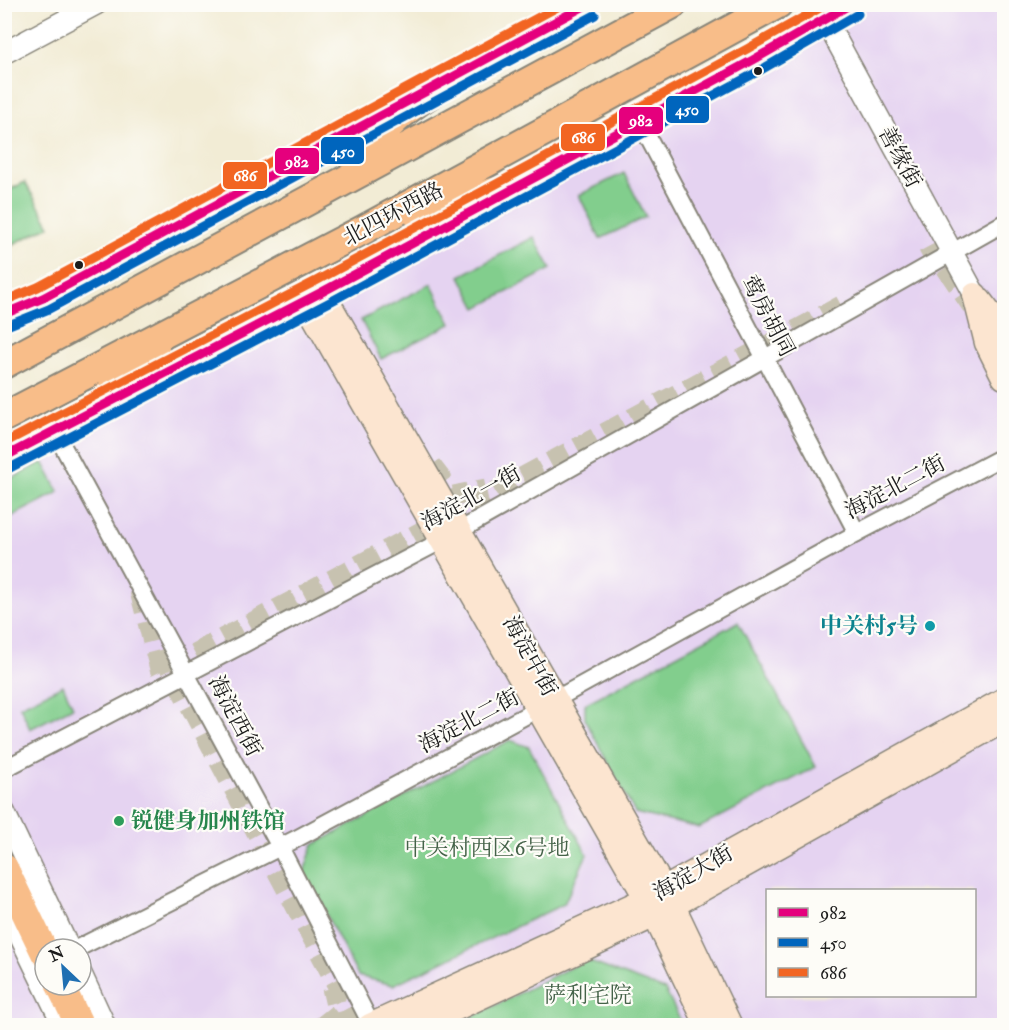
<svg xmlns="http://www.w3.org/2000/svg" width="1009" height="1030" font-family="'IM FELL Double Pica','Noto Serif SC',serif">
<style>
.built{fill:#e5d3f1;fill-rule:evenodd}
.green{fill:#82ce8d;stroke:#4f7554;stroke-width:1.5}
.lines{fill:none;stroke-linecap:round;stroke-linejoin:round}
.tertiary-tunnel{stroke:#c7c2b0;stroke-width:21;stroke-dasharray:21 10;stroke-linecap:butt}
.minor-casing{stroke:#878478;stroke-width:20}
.tertiary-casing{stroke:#878478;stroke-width:24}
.secondary-casing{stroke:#878478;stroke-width:27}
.trunk-casing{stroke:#878478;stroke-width:32}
.minor{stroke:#fff;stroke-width:16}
.tertiary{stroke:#fff;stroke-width:21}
.secondary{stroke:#fce5d0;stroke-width:24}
.trunk{stroke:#f8bd89;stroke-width:28}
.bus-1-casing{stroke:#fdfcf7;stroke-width:14}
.bus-2-casing{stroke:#fdfcf7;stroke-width:14}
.bus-3-casing{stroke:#fdfcf7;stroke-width:14}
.bus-1{stroke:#e5007d;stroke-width:9}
.bus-2{stroke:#0065bd;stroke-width:9}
.bus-3{stroke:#f26522;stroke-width:9}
.bus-dot{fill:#1c1c1c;stroke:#fdfcf7;stroke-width:2}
.culture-dot{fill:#0f9aa8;stroke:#fdfcf7;stroke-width:2}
.leisure-dot{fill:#2e9e5b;stroke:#fdfcf7;stroke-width:2}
.labels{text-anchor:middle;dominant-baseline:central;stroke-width:4.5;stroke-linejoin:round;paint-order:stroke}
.street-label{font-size:22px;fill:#1c1c1c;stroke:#fdfcf7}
.culture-label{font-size:22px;font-weight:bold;fill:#0d838f;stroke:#fdfcf7;text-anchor:end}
.leisure-label{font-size:22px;font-weight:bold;fill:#27864d;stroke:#fdfcf7;text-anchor:start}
.park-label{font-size:22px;fill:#456349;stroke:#fdfcf7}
.line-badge{stroke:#fdfcf7;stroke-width:2}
.badge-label{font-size:16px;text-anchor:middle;font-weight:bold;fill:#fff}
</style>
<rect width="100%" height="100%" fill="#fdfcf7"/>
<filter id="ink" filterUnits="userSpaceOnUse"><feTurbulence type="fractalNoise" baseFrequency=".0167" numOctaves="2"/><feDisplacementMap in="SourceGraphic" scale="12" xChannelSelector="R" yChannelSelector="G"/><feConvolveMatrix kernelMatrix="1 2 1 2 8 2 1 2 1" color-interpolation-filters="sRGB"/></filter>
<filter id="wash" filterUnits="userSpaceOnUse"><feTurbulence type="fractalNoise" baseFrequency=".008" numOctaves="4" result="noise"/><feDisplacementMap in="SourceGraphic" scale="24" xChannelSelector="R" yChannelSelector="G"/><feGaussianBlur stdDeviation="1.35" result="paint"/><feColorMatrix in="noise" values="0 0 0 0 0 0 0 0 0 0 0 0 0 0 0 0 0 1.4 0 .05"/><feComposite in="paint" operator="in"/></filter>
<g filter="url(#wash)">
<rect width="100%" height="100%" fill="#f2ecd5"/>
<path class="built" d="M851 5H1004V1025L5 1026V454ZM768 890H974V996H768ZM45 949H81V985H45Z"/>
<g class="green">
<path d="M624 173 646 217 600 239 579 195Z"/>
<path d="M25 182 50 226 5 248V192Z"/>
<path d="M534 237 551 269 477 308 460 276Z"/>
<path d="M431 284 451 324 381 359 361 320Z"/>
<path d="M43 462 59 492 5 520V482Z"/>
<path d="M738 622 816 767 699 828 635 813 585 720V704Z"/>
<path d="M63 685 73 707 30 729 20 706Z"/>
<path d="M510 740 529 747 587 854 564 904 393 985 358 976 304 872 313 845Z"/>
<path d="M585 960 665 990 683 1025 454 1026Z"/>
</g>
</g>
<g filter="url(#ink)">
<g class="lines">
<g class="tertiary-tunnel">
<path d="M924 261 937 254 972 306"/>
<path d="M431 466 454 496 486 489"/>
<path d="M140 591 160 669 169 687"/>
<path d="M323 1026 338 1014 332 988"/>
<path d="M359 1026 170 667 849 302"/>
</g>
<g class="minor-casing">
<g id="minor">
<path d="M639 120 857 533"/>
<path d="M54 430 280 847 372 1026"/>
<path d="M4 769 443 540 1004 223"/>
<path d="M76 949 296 839 538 709 857 533 1004 456"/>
</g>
</g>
<g class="tertiary-casing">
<g id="tertiary">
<path d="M825 19 975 295"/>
<path d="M4 53 96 4"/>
<path d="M467 69 589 4"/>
<path d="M4 314 43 298 403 104"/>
<path d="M4 457 322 292 639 120 753 60 852 4"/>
<path d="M4 812 69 949"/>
<path d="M4 903 59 1016"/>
<path d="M81 974 105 1026"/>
</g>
</g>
<g class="secondary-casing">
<g id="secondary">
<path d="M322 292 672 904 730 1026"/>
<path d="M975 295 987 343 1004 377"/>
<path d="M305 300 647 899 708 1026"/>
<path d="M980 301 1004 332"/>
<path d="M370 1026 647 899 1004 700"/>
<path d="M418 1026 655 915 1004 720"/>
</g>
</g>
<g class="trunk-casing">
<g id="trunk">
<path d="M356 172C366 157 376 140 389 126 411 102 453 81 481 62"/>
<path d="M417 214 518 185"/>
<path d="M4 364 673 4"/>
<path d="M92 410 155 349"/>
<path d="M4 417 363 230 778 4"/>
<path d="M4 868 45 953"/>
<path d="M60 985 80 1026"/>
</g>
</g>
<use href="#minor" class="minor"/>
<use href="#tertiary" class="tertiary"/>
<use href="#secondary" class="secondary"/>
<use href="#trunk" class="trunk"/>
<g class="bus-1-casing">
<g id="bus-1">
<path d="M4 314 43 298 588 4"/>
<path d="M4 457 322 292 753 60 851 4"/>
</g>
</g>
<g class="bus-2-casing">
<g id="bus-2">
<path d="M9 325 49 309 595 15"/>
<path d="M10 468 328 303 759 71 858 14"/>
</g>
</g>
<g class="bus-3-casing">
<g id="bus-3">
<path d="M4 301 38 287 563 4"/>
<path d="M4 443 316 281 747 49 827 4"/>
</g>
</g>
<use href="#bus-1" class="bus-1"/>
<use href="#bus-2" class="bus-2"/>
<use href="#bus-3" class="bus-3"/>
</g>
</g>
<g class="bus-dot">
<circle cx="758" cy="71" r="5"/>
<circle cx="79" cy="265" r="5"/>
</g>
<circle class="culture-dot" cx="930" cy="626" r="6"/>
<circle class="leisure-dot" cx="119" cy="821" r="6"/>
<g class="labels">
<g class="street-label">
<text transform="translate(900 157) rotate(62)">善缘街</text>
<text transform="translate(393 214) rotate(-28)">北四环西路</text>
<text transform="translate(768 316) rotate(62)">莺房胡同</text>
<text transform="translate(895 487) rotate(-28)">海淀北二街</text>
<text transform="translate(471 498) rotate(-29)">海淀北一街</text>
<text transform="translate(530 656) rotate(61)">海淀中街</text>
<text transform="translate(235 716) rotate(62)">海淀西街</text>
<text transform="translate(469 721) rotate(-28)">海淀北二街</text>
<text transform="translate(693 873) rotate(-30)">海淀大街</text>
</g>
<g class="culture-label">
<text x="918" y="626">中关村5号</text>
</g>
<g class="leisure-label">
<text x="131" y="821">锐健身加州铁馆</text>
</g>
<g class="park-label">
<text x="487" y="848">中关村西区6号地</text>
<text x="588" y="995">萨利宅院</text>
</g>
</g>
<g class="line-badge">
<rect x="665" y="95" width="45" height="29" rx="6" fill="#0065bd"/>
<rect x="618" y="106" width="46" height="29" rx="6" fill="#e5007d"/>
<rect x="560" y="123" width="46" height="29" rx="6" fill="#f26522"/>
<rect x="320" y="136" width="45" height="29" rx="6" fill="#0065bd"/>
<rect x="274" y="147" width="46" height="28" rx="6" fill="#e5007d"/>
<rect x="222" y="161" width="46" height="29" rx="6" fill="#f26522"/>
</g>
<g class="badge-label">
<text x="687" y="115">450</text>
<text x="641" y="126">982</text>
<text x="583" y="143">686</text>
<text x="343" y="157">450</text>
<text x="297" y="167">982</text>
<text x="245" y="181">686</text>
</g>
<rect width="1009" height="1030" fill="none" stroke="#fdfcf7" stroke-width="24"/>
<rect x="766" y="889" width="210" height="108" fill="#fdfcf7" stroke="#a3a29f" stroke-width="1.5"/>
<rect x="778" y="908" width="30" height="9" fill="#e5007d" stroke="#a3a29f" stroke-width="1.5"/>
<text x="820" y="919" font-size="18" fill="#1c1c1c">982</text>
<rect x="778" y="938" width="30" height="9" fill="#0065bd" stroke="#a3a29f" stroke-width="1.5"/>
<text x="820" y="949" font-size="18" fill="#1c1c1c">450</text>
<rect x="778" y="968" width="30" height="9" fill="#f26522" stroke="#a3a29f" stroke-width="1.5"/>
<text x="820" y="979" font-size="18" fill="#1c1c1c">686</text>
<g transform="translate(63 967) rotate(334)"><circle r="28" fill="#fdfcf7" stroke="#a3a29f" stroke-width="1.5"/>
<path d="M0-4.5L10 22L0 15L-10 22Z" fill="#1f6fb2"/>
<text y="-9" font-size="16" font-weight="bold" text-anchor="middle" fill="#1c1c1c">N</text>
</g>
</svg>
